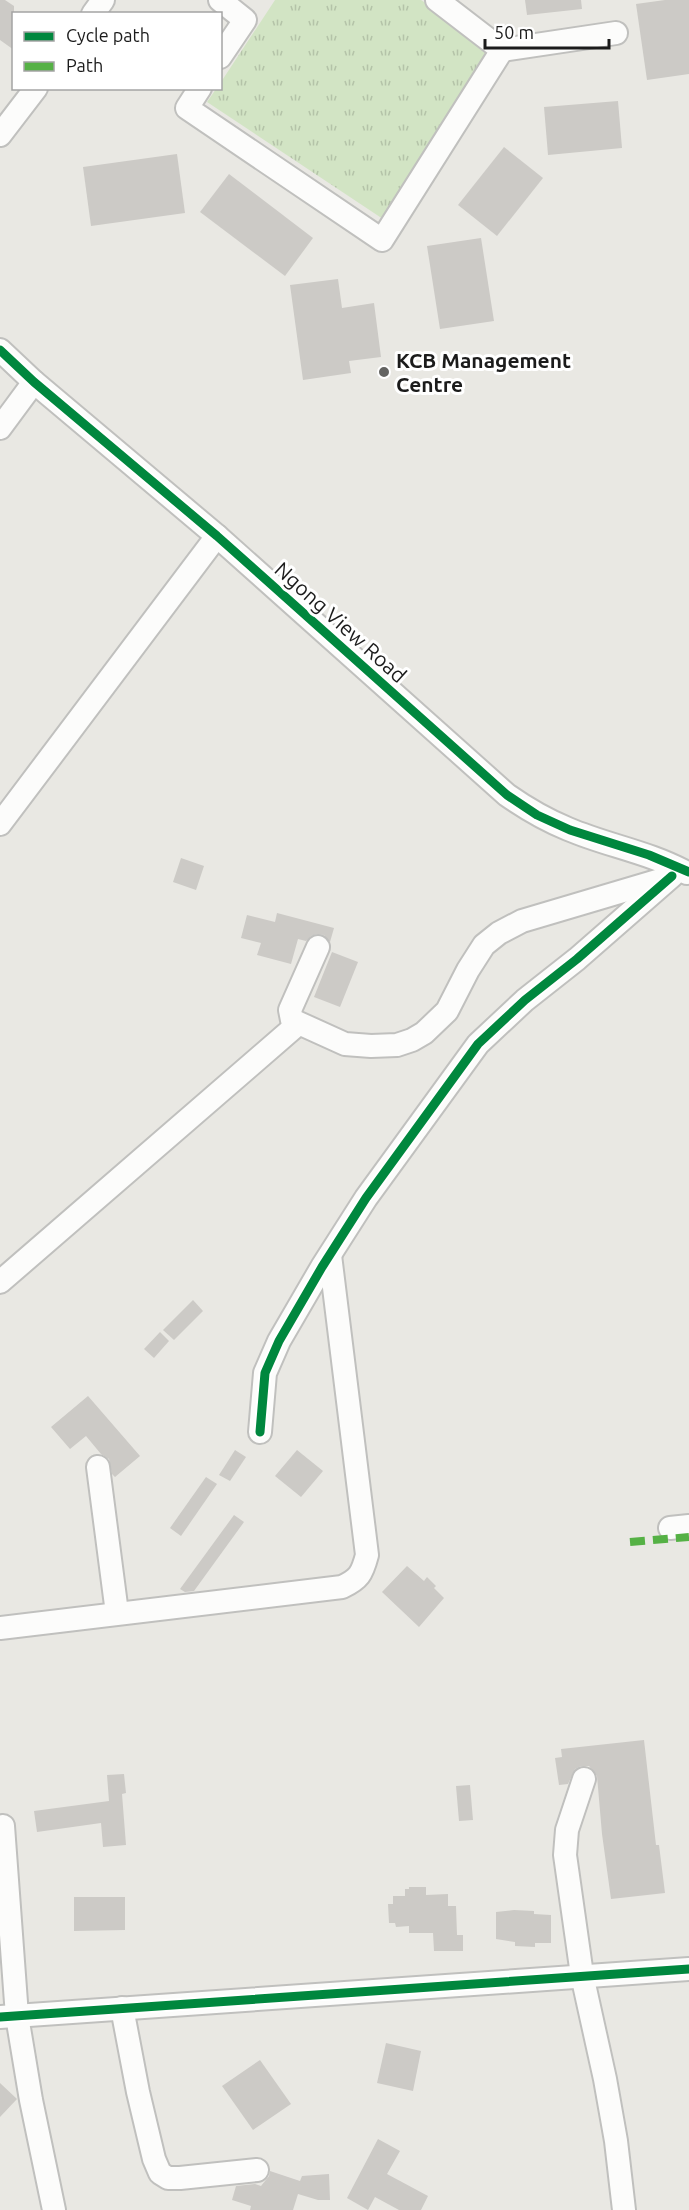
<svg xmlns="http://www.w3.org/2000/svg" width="689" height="2210" font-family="Ubuntu,sans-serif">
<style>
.grass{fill:url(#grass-tufts)}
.building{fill:#cccac6}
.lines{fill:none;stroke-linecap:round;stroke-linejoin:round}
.minor-casing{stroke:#c0c0be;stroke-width:26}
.minor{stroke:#fcfcfb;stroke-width:22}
.quiet{stroke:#55b145;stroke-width:8;stroke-dasharray:15 8;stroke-linecap:butt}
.cycleway-casing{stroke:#fff;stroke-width:13}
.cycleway{stroke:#00873e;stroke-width:9}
.poi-dot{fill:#636361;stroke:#fff;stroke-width:2}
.labels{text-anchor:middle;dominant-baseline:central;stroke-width:6;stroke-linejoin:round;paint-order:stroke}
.poi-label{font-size:21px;font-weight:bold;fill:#1b1b1b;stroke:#fff;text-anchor:start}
.street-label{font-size:21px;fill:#1b1b1b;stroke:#fff}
</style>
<defs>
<pattern id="grass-tufts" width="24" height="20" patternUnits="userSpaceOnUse" patternTransform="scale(1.5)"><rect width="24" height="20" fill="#d2e4c4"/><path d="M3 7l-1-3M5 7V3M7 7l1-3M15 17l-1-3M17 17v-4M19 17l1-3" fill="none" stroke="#b4c3a8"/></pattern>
</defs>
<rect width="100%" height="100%" fill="#e9e8e3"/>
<path class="grass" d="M275 0H421L497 50 383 219 207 102 216 89 220 88 221 82Z"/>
<g class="building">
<path d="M0 0H5L14 6V50L0 40Z"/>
<path d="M525 0H581L582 9 527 15Z"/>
<path d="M665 0H689V74L647 80 636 4Z"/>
<path d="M618 101 622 148 548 155 544 107Z"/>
<path d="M504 147 543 178 497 236 458 205Z"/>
<path d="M177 154 185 213 91 226 83 167Z"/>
<path d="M229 174 313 238 285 276 200 212Z"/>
<path d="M481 238 494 321 440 329 427 246Z"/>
<path d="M338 279 342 308 374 303 381 357 349 361 351 373 303 380 290 285Z"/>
<path d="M181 858 204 866 196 890 173 882Z"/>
<path d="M277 913 334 928 330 942 324 935 317 934 311 936 306 941 298 939 291 964 257 955 261 943 241 938 247 915 275 922Z"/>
<path d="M332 952 358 962 340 1007 314 997Z"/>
<path d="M193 1300 203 1311 174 1340 163 1330Z"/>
<path d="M160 1332 169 1341 154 1358 144 1349Z"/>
<path d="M88 1396 140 1456 115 1477 112 1474 109 1459 101 1454 86 1436 70 1449 51 1427Z"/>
<path d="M235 1450 246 1457 230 1481 219 1475Z"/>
<path d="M297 1450 323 1471 301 1497 275 1476Z"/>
<path d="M206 1477 217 1484 181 1536 170 1528Z"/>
<path d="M234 1515 244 1522 194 1591 185 1592 180 1589Z"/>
<path d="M407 1566 424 1581 427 1577 436 1586 434 1588 444 1598 419 1627 382 1592Z"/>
<path d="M644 1740 656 1845H659L665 1893 611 1899 602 1834 597 1776 589 1766H581L575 1769 568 1784 559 1785 555 1758 562 1757 561 1749Z"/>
<path d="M124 1774 126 1793 122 1794 126 1845 103 1847 101 1823 37 1832 34 1811 109 1801 107 1775Z"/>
<path d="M470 1785 473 1820 459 1821 456 1786Z"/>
<path d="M409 1887H426V1895L448 1894V1906H456L457 1935H463V1951H434L433 1933H409V1926L396 1927 395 1923H389L388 1904H393V1896H405V1889H409Z"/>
<path d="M74 1897H125V1930L74 1931Z"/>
<path d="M514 1910 534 1911V1914L551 1915V1943H535V1947L515 1946V1942L496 1939V1912Z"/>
<path d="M386 2043 421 2051 413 2091 377 2083Z"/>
<path d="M260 2060 291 2104 253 2130 222 2086Z"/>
<path d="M0 2083 17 2099 0 2117Z"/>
<path d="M378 2139 400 2151 387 2174 428 2196 421 2210H399L375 2197 368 2210 347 2198Z"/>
<path d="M270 2171 300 2181 302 2176 329 2174 330 2200H318L298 2194 293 2210H250L251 2206 232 2200 236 2186 255 2184 261 2186 269 2176Z"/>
</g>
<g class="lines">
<g class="minor-casing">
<g id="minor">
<path d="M220 0 245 20 220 57"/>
<path d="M93 14 103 0"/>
<path d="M502 50 616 33"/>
<path d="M200 88 187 108 382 240 502 50 437 0"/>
<path d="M0 135 36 88"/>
<path d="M0 350 34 382 217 536 507 795C527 809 546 820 568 829 608 846 649 852 687 873"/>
<path d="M0 428 34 382"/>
<path d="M0 824 217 536"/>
<path d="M318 947 290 1010 292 1020 345 1044 371 1046 397 1045 412 1040 424 1033 447 1011 468 970 484 945 499 933 522 921 667 878"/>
<path d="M0 1282 298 1024"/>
<path d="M260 1432 265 1373 279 1341 322 1267 366 1198 478 1044 525 1000 577 959 672 876"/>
<path d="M98 1467 117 1613"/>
<path d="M670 1528 689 1526"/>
<path d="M0 1628 342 1587C359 1579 362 1574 367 1555L330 1255"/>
<path d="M584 1779 567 1830 565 1855 582 1975 605 2079 616 2141 624 2210"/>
<path d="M3 1826 17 2016 31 2100 54 2210"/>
<path d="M122 2008 138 2092 154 2159 160 2173 168 2178H180L257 2170"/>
<path d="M0 2017 689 1969"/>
</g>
</g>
<use href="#minor" class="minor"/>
<path class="quiet" d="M630 1542 689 1537"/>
<g class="cycleway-casing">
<g id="cycleway">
<path d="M0 350 34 382 217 536 507 795 537 815 570 830 649 855 689 872"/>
<path d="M260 1432 265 1373 279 1341 322 1267 366 1198 478 1044 525 1000 577 959 672 876"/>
<path d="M0 2017 689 1969"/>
</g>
</g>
<use href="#cycleway" class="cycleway"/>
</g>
<circle class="poi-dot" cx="384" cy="372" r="6"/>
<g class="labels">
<g class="poi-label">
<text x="396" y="360">KCB Management<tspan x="396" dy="24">Centre</tspan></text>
</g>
<g class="street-label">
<text transform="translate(341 622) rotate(42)">Ngong View Road</text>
</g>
</g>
<rect x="12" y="12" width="210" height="78" fill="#ffffff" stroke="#a4a4a4" stroke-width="1.5"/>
<rect x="24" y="32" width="30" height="9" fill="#00873e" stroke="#a4a4a4" stroke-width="1.5"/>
<text x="66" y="42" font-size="18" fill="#1b1b1b">Cycle path</text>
<rect x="24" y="62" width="30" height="9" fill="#55b145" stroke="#a4a4a4" stroke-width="1.5"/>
<text x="66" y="72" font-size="18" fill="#1b1b1b">Path</text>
<path d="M485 39v9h124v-9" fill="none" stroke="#1b1b1b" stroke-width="3"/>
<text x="494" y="39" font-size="18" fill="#1b1b1b" stroke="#ffffff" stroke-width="4.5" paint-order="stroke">50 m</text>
</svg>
